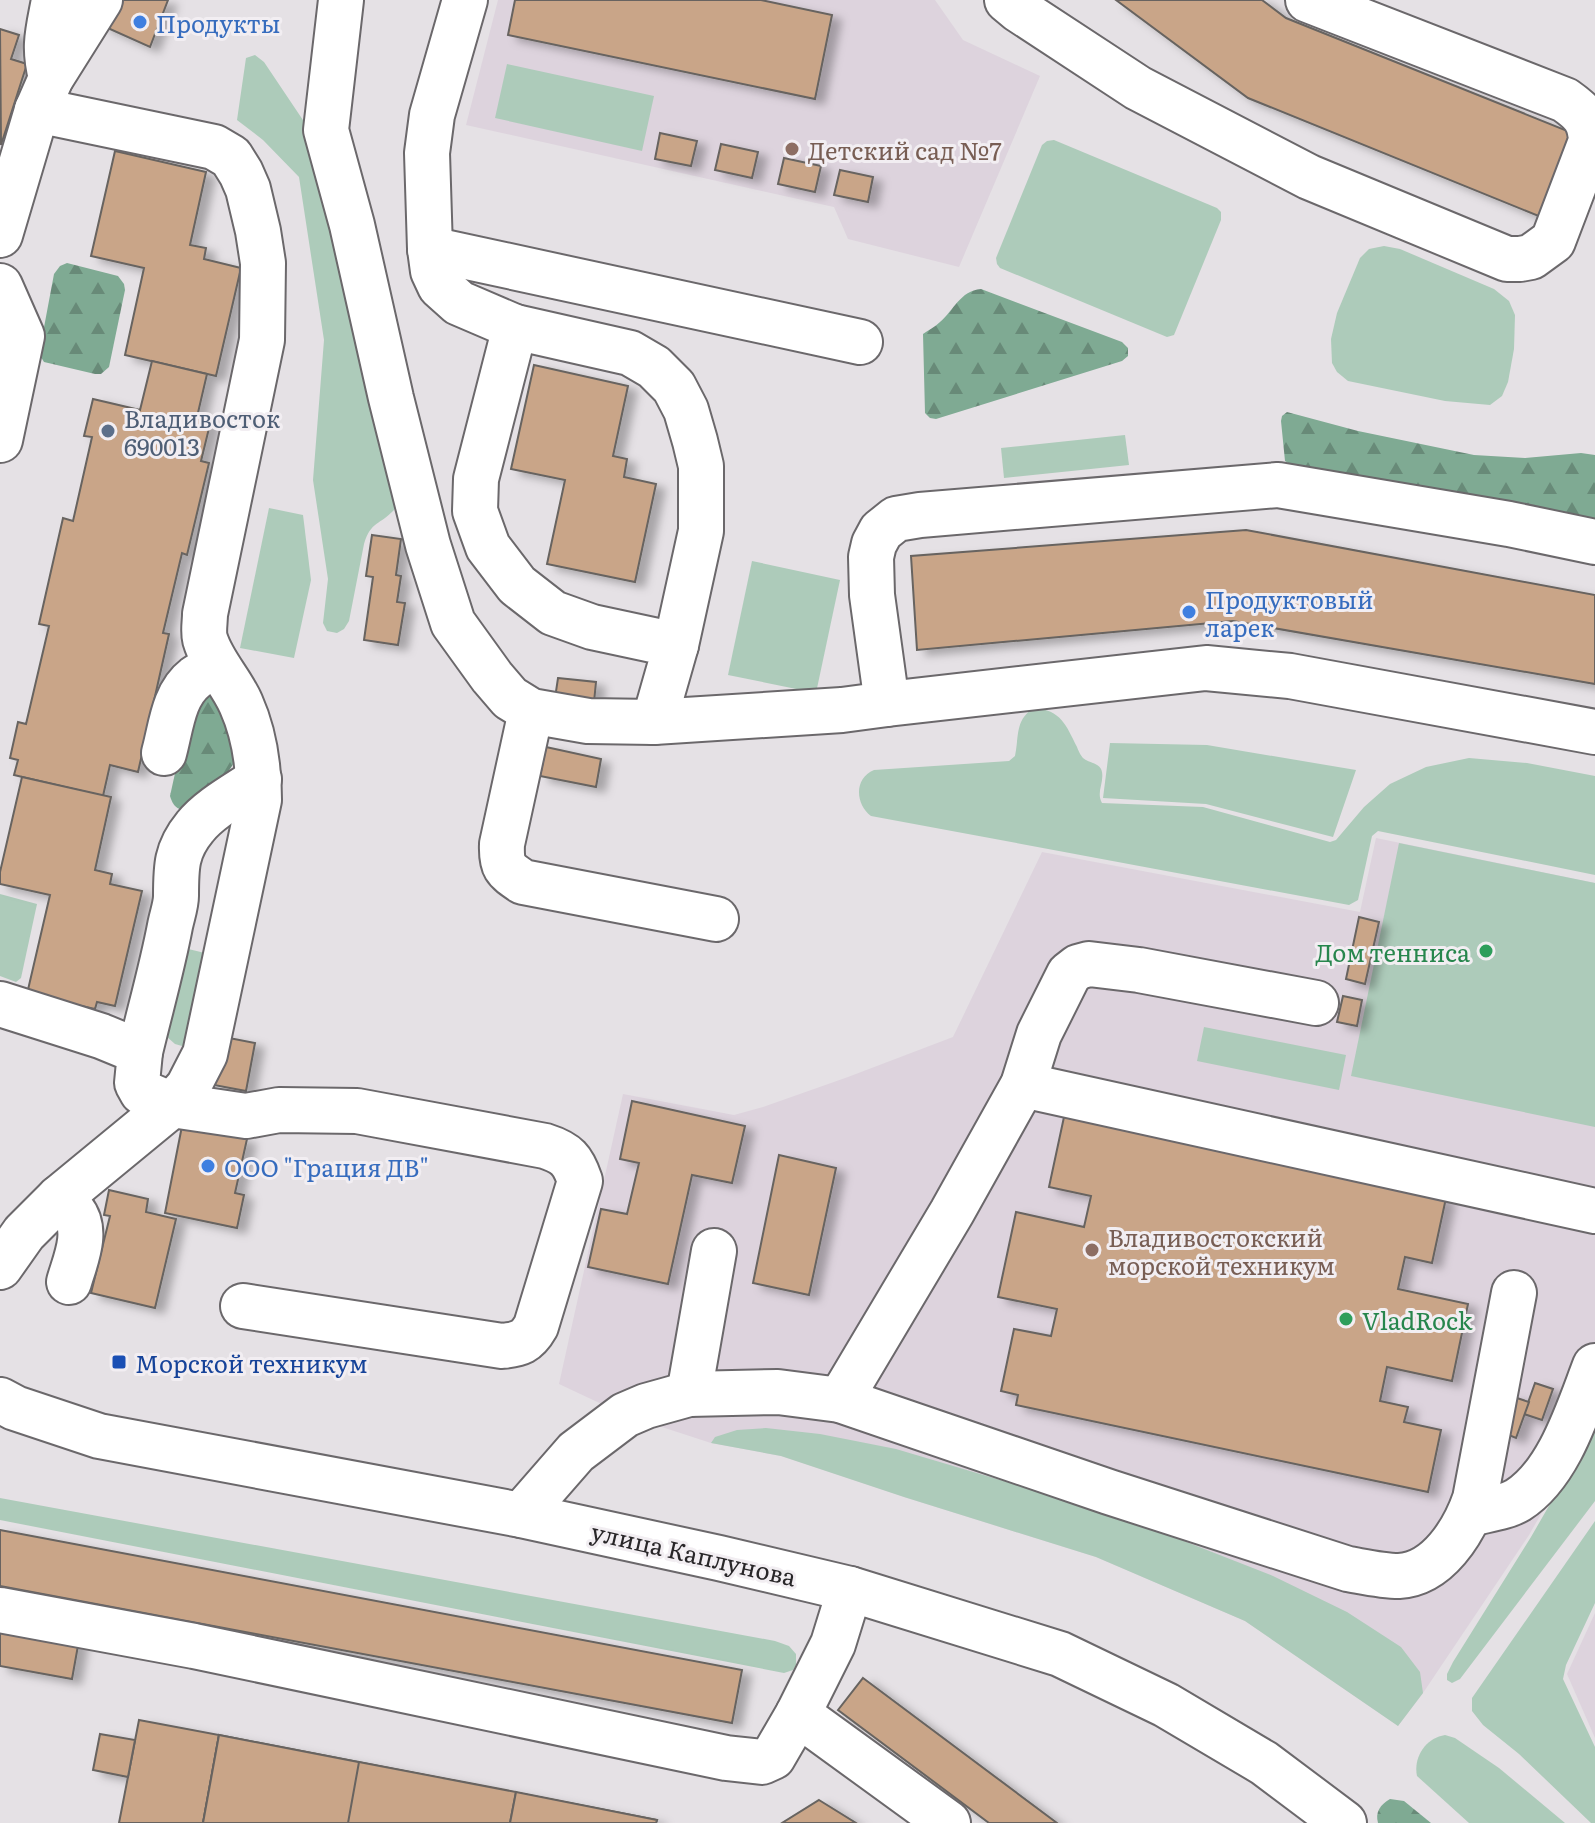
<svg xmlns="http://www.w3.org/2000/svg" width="1595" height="1823" font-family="Literata,serif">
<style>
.built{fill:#ddd3dd}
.green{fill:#adcbba}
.forest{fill:url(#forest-firs)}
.building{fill:#c9a588;stroke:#676460;stroke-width:2;filter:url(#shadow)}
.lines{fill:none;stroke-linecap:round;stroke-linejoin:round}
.minor-casing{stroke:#6b686b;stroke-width:48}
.minor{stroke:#fff;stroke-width:44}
.shop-dot{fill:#3f7fe0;stroke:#f2eef2;stroke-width:3}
.education-dot{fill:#8d6e63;stroke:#f2eef2;stroke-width:3}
.service-dot{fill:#5c6f8a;stroke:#f2eef2;stroke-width:3}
.leisure-dot{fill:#2e9e5b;stroke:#f2eef2;stroke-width:3}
.transit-dot{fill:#1a4fb4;stroke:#f2eef2;stroke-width:3}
.labels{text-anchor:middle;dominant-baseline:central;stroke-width:6;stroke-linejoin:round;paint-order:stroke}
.shop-label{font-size:24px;fill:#366cbe;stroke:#f2eef2;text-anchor:start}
.education-label{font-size:24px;fill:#785e54;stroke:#f2eef2;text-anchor:start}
.service-label{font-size:24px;fill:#4e5e75;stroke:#f2eef2;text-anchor:start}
.leisure-label{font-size:24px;fill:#27864d;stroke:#f2eef2;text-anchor:end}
.transit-label{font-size:24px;fill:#164399;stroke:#f2eef2;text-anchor:start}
.street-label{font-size:24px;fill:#282628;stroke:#f2eef2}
</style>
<defs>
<pattern id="forest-firs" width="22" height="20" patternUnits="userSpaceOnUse" patternTransform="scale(2)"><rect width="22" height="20" fill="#7faa93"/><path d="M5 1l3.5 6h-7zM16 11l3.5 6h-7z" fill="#688a78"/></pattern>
<filter id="shadow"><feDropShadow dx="9" dy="5" stdDeviation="4" flood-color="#0004"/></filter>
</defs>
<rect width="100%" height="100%" fill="#e5e1e5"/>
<g class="built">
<path d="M498 0H935L963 40 1040 76 959 267 848 239 834 207 466 125Z"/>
<path d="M1376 838 1595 883V1420L1529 1535 1423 1693 1398 1726 1245 1621 1096 1557 904 1497 781 1456 711 1443 625 1415 559 1384 623 1094 734 1115 763 1107 848 1077 953 1037 1042 852 1360 912Z"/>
<path d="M1595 1613V1738L1567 1674Z"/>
</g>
<g class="green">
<path d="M255 55 264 62 315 138 394 501V510C380 525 371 521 364 544L349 621 344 629 337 633 327 631 323 623 328 579 313 480 324 340 299 177 263 140 237 120 246 58Z"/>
<path d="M507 64 654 96 642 151 495 118Z"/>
<path d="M1054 140 1217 208 1221 212V220L1174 335 1167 337 1000 268 997 264 996 258 1042 145 1047 141Z"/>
<path d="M1384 246 1400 249 1494 289 1509 301 1515 315 1514 349 1508 382 1502 396 1490 405 1445 401 1348 381 1337 372 1332 363 1331 339 1337 313 1360 258 1369 249Z"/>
<path d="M1125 435 1129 465 1004 478 1001 448Z"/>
<path d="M269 508 303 515 311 580 294 658 240 648Z"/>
<path d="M752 561 840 580 816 693 728 675Z"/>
<path d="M1034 708C1061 710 1066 725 1077 747 1078 750 1081 756 1083 758 1088 763 1101 763 1102 772 1104 784 1096 792 1102 803L1203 807 1330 842 1336 840 1364 807 1390 784 1426 767 1469 758 1527 763 1595 776V875L1378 831 1372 836 1358 900 1349 905 871 816C855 804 854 778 874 770L1009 761 1015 756C1019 737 1015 719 1034 708Z"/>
<path d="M1110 743 1207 745 1356 770 1333 837 1206 804 1103 798Z"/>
<path d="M1399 843 1595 883V1127L1351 1076Z"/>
<path d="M0 894 37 904 21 978 16 982 0 976Z"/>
<path d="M180 947 209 954 189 1048 175 1044 166 1036Z"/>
<path d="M1204 1027 1346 1055 1339 1090 1197 1061Z"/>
<path d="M1595 1426V1501L1460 1679 1452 1683 1447 1680V1674L1453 1662 1531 1537Z"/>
<path d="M766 1428 820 1434 896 1449 1115 1514 1273 1576 1347 1612 1401 1647 1420 1672 1423 1693 1398 1726 1245 1621 1096 1557 904 1497 781 1456 711 1443 715 1437 737 1430Z"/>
<path d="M0 1498 775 1641 789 1646 796 1654V1665L793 1670 784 1673 0 1520Z"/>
<path d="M1595 1521V1603L1566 1665 1563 1679 1595 1747V1823H1591L1519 1754 1483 1725 1472 1711V1698Z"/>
<path d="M1445 1735 1455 1738 1499 1768 1565 1823H1469L1417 1776C1413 1757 1426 1738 1445 1735Z"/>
</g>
<g class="forest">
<path d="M67 263 118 276 124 284 125 290 109 367 101 374H95L44 362 39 354 54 274 60 266Z"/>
<path d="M981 289 1122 342 1128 348V356L1122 361 936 419 930 418 925 413 923 334C928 330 935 327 940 322 954 310 960 291 981 289Z"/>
<path d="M1287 412 1358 431 1474 455 1525 458 1581 453 1595 455V522L1290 464 1285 461 1281 421 1282 416Z"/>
<path d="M214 693 242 739 234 763 220 784 182 810C175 808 172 803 170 796L189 710 198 697Z"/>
<path d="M1390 1799 1404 1801 1431 1823H1378C1375 1812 1380 1805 1390 1799Z"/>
</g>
<g class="building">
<path d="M114 0H168L150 47 101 25Z"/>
<path d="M515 0H761L832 15 815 99 508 35Z"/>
<path d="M1116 0H1262L1286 18 1570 132 1541 217 1248 98Z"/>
<path d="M0 29 19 35 11 59 27 64 1 145Z"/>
<path d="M660 133 697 141 691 166 655 159Z"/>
<path d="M721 144 758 152 752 178 715 170Z"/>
<path d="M115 151 206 172 190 245 206 248 204 259 241 268 216 376 125 355 144 268 91 256Z"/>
<path d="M784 158 821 166 815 192 778 184Z"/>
<path d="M840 170 873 177 868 202 834 195Z"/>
<path d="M152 361 207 374 197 417 211 420 201 461 209 463 187 555 182 553 163 633 169 634 138 772 110 765 103 796 14 775 18 760 10 758 18 722 26 724 49 626 39 624 63 518 73 521 92 437 84 436 93 399 140 410Z"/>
<path d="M534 365 628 386 613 456 627 459 624 477 656 484 635 582 547 564 565 480 511 469Z"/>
<path d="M1246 530 1595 595V684L1233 621 917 650 911 556Z"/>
<path d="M372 535 401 539 396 575 401 576 397 602 405 603 398 645 364 640 373 577 366 576Z"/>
<path d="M558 678 596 682 594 702 555 698Z"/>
<path d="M546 747 601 759 596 787 540 776Z"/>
<path d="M22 777 111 797 95 870 112 874 110 884 142 891 115 1006 97 1002 95 1009 27 994 50 895 0 884V872Z"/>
<path d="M1359 917 1379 922 1365 984 1346 979Z"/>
<path d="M1343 996 1362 1000 1357 1026 1337 1022Z"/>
<path d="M224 1037 255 1043 246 1091 214 1085Z"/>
<path d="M632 1101 745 1126 732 1183 692 1175 668 1284 588 1267 601 1209 627 1214 639 1163 620 1159Z"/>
<path d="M1064 1117 1446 1198 1432 1263 1405 1257 1398 1289 1468 1304 1452 1381 1387 1367 1380 1401 1408 1407 1404 1422 1441 1430 1428 1492 1016 1405 1018 1395 1001 1391 1014 1329 1051 1336 1057 1309 998 1297 1016 1212 1084 1227 1091 1196 1049 1187Z"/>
<path d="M182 1126 247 1139 235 1193 244 1195 237 1228 165 1213Z"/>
<path d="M779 1155 836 1168 809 1295 753 1283Z"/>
<path d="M109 1190 148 1199 146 1212 176 1219 155 1308 91 1293 110 1216 104 1215Z"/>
<path d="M1535 1383 1553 1389 1542 1420 1524 1414Z"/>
<path d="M1511 1396 1529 1402 1516 1438 1499 1431Z"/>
<path d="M0 1530 742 1670 732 1723 0 1586Z"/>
<path d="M0 1625 79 1640 72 1679 0 1666Z"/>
<path d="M863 1678 1057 1823H989L838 1710Z"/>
<path d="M139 1720 219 1735 203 1823H119Z"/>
<path d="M100 1734 135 1740 128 1777 93 1770Z"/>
<path d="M219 1735 359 1762 348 1823H203Z"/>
<path d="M219 1735 657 1820 656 1823H203Z"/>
<path d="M359 1762 516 1792 510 1823H348Z"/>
<path d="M516 1792 657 1820 656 1823H510Z"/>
<path d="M819 1800 856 1823H782Z"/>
</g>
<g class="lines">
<g class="minor-casing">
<g id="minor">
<path d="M341 0 326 130 352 225 391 398 428 545 453 623 492 677 510 698 531 711 588 721 654 722 842 710 887 704 872 595 871 557 874 544 881 531 896 519 920 515 1278 485 1509 524 1595 542"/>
<path d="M465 0 432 115 427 153 430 249 433 271 440 286 459 303 515 327 476 479 475 511 488 547 517 585 553 613 592 627 676 645 654 722"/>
<path d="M1007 0 1019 10 1138 88 1309 177 1507 259H1520L1531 257 1553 241 1591 141C1590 119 1582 112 1565 100L1308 0"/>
<path d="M51 78C43 46 48 32 54 0"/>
<path d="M0 235 37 110 51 78 100 0"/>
<path d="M430 249 860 342"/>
<path d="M0 286 22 336 0 440"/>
<path d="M515 327 630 353 654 367 674 387 686 410 695 441 701 466V531L676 645"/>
<path d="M887 704 1206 668 1290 676 1595 732"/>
<path d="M531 711 502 844C501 867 505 870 523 882L716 919"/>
<path d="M164 753C171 728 173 695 195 678 201 673 210 670 217 666"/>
<path d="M0 1004 101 1036 140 1052 137 1083 142 1092 172 1105 246 1116 279 1110 357 1111 545 1146C567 1153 573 1160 580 1181L536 1326C527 1342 520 1344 502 1346L243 1306"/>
<path d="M140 1052C150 1010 162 968 170 926 172 916 176 905 176 896 176 867 176 850 195 827 210 808 239 793 259 779"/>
<path d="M1023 1085 1595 1211"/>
<path d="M59 1198C63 1202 69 1206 73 1211 89 1231 75 1261 69 1282"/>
<path d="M0 1267 24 1233 59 1198 172 1105 188 1087 205 1054 259 800C259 769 254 733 241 704 231 681 212 663 205 639 203 631 205 622 205 614L262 340 263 263 258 231 248 189 241 173 231 157 214 147 37 110"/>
<path d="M689 1394 714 1251"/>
<path d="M0 1400 15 1408 99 1436 521 1515 719 1558 850 1589 1060 1654 1166 1705 1264 1763 1344 1823"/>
<path d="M840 1400 952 1212 1023 1085 1039 1034 1069 974 1078 967 1089 964 1139 970 1316 1003"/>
<path d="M1470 1514C1484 1510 1505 1508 1518 1500 1559 1474 1578 1410 1595 1366"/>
<path d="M521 1515 576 1452 625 1415 646 1406 689 1394 778 1392 840 1400 1109 1492 1348 1569C1365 1572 1382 1576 1399 1576 1438 1574 1464 1531 1475 1499L1514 1293"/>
<path d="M850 1589 833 1644 798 1714 948 1823"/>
<path d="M0 1610 194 1646 726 1758 762 1762 773 1757 798 1714"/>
</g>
</g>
<use href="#minor" class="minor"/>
</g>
<g class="shop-dot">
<circle cx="140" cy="22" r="8"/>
<circle cx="1189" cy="612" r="8"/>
<circle cx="208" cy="1166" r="8"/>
</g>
<g class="education-dot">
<circle cx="792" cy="149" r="8"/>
<circle cx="1092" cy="1250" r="8"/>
</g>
<circle class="service-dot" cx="108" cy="431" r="8"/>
<g class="leisure-dot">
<circle cx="1486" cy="951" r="8"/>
<circle cx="1346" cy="1319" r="8"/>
</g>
<rect class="transit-dot" x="111" y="1354" width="16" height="16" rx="4"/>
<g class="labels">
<g class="shop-label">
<text x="156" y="22">Продукты</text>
<text x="1205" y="598">Продуктовый<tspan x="1205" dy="28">ларек</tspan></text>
<text x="224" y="1166">ООО "Грация ДВ"</text>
</g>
<g class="education-label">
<text x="808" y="149">Детский сад №7</text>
<text x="1108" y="1236">Владивостокский<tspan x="1108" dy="28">морской техникум</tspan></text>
</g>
<g class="service-label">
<text x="124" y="417">Владивосток<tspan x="124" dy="28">690013</tspan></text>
</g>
<g class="leisure-label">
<text x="1470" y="951">Дом тенниса</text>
<text x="1362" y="1319" text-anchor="start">VladRock</text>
</g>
<g class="transit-label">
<text x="135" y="1362">Морской техникум</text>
</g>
<g class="street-label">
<text transform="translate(694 1553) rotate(13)">улица Каплунова</text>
</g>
</g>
</svg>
